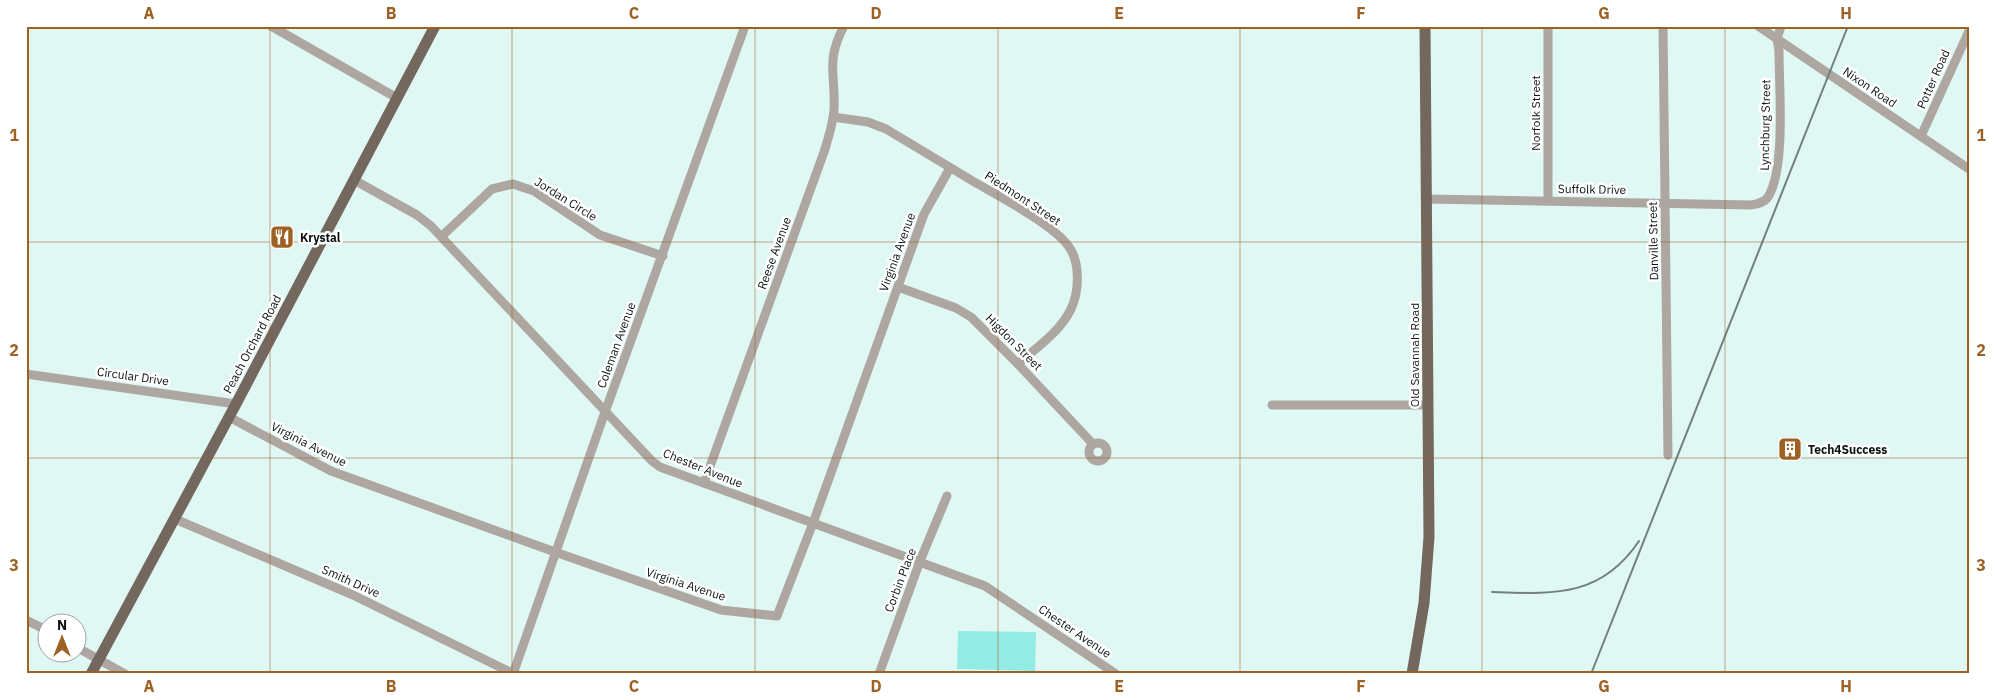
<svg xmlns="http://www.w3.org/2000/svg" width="1995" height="700" font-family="'IBM Plex Sans',sans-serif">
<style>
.grass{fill:#92ece3}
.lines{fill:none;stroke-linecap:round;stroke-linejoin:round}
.minor{stroke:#ada6a1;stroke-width:9}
.major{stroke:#74685e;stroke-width:11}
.rail{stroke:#71807e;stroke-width:2}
.grid{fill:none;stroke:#9e6124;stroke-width:1;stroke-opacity:0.55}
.labels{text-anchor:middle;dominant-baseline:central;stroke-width:5;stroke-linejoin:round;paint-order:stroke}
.street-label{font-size:12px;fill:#0c1413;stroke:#fff}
.poi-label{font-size:12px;font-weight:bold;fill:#0c1413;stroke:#fff;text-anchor:start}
.neatline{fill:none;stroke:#9e6124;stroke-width:2}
.grid-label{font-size:16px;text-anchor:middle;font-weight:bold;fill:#9e6124}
</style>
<rect width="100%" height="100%" fill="#e0f8f4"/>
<path class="grass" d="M958 631 1036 632 1035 671 957 669Z"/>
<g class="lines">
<g class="minor">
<path d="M271 26 397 98"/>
<path d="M1663 26 1668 455"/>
<path d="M1758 26 1969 169"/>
<path d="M833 117 868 122 886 129C914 146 943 163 971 180 996 195 1058 226 1071 250 1080 266 1079 292 1071 309 1060 332 1037 347 1018 364"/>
<path d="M1921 136 1969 31"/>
<path d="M354 180 417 215 431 226 652 461 660 467 985 586 1116 674"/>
<path d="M1427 199 1751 205C1757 204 1764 203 1768 197 1786 169 1779 87 1779 51L1777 39 1781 26"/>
<path d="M1548 200V26"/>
<path d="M442 236 492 189 513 184 534 191 600 235 663 256"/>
<path d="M898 287 956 308 971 317 1018 364 1092 443"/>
<path d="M26 374 236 404"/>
<path d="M1272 405H1428"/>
<path d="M229 417 331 471 555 552 721 610 777 616 813 523 924 214 950 168"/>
<circle cx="1098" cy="452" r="9"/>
<path d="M704 483 824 152C828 139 833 124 834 110 836 75 825 62 844 26"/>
<path d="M175 519 353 595 514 674"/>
<path d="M26 620 48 631"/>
<path d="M78 648 125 674"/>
<path d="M513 674 605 412 745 26"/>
<path d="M879 674 920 561 947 496"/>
</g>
<g class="major">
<path d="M91 674 236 404 435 26"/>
<path d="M1412 674 1424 603 1429 537 1425 26"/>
</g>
<g class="rail">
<path d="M1492 592C1553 594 1601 598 1639 541"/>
<path d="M1591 674 1848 26"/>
</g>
</g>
<path class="grid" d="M270 26V674M512 26V674M755 26V674M998 26V674M1240 26V674M1482 26V674M1725 26V674M26 242H1969M26 458H1969"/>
<defs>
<g id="restaurant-square" transform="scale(1.25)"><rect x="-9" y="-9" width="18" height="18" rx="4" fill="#9e6124" stroke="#fff"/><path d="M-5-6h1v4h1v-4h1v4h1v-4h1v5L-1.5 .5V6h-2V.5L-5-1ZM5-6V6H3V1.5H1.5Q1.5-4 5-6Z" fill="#fff"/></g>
<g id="building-square" transform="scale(1.25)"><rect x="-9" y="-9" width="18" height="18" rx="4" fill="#9e6124" stroke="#fff"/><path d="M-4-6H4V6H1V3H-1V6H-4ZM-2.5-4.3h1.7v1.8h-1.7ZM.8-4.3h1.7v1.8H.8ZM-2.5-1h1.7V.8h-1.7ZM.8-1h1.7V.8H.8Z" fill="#fff"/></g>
</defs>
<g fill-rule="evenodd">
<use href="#restaurant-square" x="282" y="237"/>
<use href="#building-square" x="1790" y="449"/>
</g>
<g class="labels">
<g class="street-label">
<text transform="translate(1933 79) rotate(-66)">Potter Road</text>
<text transform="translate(1870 87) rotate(34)">Nixon Road</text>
<text transform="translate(1535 113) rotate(-90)">Norfolk Street</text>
<text transform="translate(1765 125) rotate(-89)">Lynchburg Street</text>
<text transform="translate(1592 189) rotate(1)">Suffolk Drive</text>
<text transform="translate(1023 198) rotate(33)">Piedmont Street</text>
<text transform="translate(566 199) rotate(32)">Jordan Circle</text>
<text transform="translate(1653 241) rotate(-91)">Danville Street</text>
<text transform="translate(897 252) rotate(-70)">Virginia Avenue</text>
<text transform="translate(774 253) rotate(-70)">Reese Avenue</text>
<text transform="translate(1014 342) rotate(45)">Higdon Street</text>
<text transform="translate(252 344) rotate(-62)">Peach Orchard Road</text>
<text transform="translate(616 345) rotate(-70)">Coleman Avenue</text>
<text transform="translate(1414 355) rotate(-90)">Old Savannah Road</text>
<text transform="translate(133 376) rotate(8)">Circular Drive</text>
<text transform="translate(309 444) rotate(27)">Virginia Avenue</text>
<text transform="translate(703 468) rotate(22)">Chester Avenue</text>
<text transform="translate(900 580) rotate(-69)">Corbin Place</text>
<text transform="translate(351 581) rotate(24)">Smith Drive</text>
<text transform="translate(686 584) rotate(18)">Virginia Avenue</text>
<text transform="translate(1075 631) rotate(34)">Chester Avenue</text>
</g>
<g class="poi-label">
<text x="300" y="237">Krystal</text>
<text x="1808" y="449">Tech4Success</text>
</g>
</g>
<rect width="1995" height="700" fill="none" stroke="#ffffff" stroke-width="55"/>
<g transform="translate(62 638)"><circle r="24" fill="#ffffff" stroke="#9ea1a1"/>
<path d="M0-4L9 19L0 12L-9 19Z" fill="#9e6124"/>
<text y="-8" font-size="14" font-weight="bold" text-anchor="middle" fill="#0c1413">N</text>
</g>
<rect x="28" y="28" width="1940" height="644" class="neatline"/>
<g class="grid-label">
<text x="149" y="19">A</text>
<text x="391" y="19">B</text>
<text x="634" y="19">C</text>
<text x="876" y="19">D</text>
<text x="1119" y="19">E</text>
<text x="1361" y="19">F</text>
<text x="1604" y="19">G</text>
<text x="1846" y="19">H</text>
<text x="14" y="141">1</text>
<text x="1981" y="141">1</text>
<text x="14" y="356">2</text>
<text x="1981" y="356">2</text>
<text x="14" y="571">3</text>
<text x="1981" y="571">3</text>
<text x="149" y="692">A</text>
<text x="391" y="692">B</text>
<text x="634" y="692">C</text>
<text x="876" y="692">D</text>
<text x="1119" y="692">E</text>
<text x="1361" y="692">F</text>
<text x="1604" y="692">G</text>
<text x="1846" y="692">H</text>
</g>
</svg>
